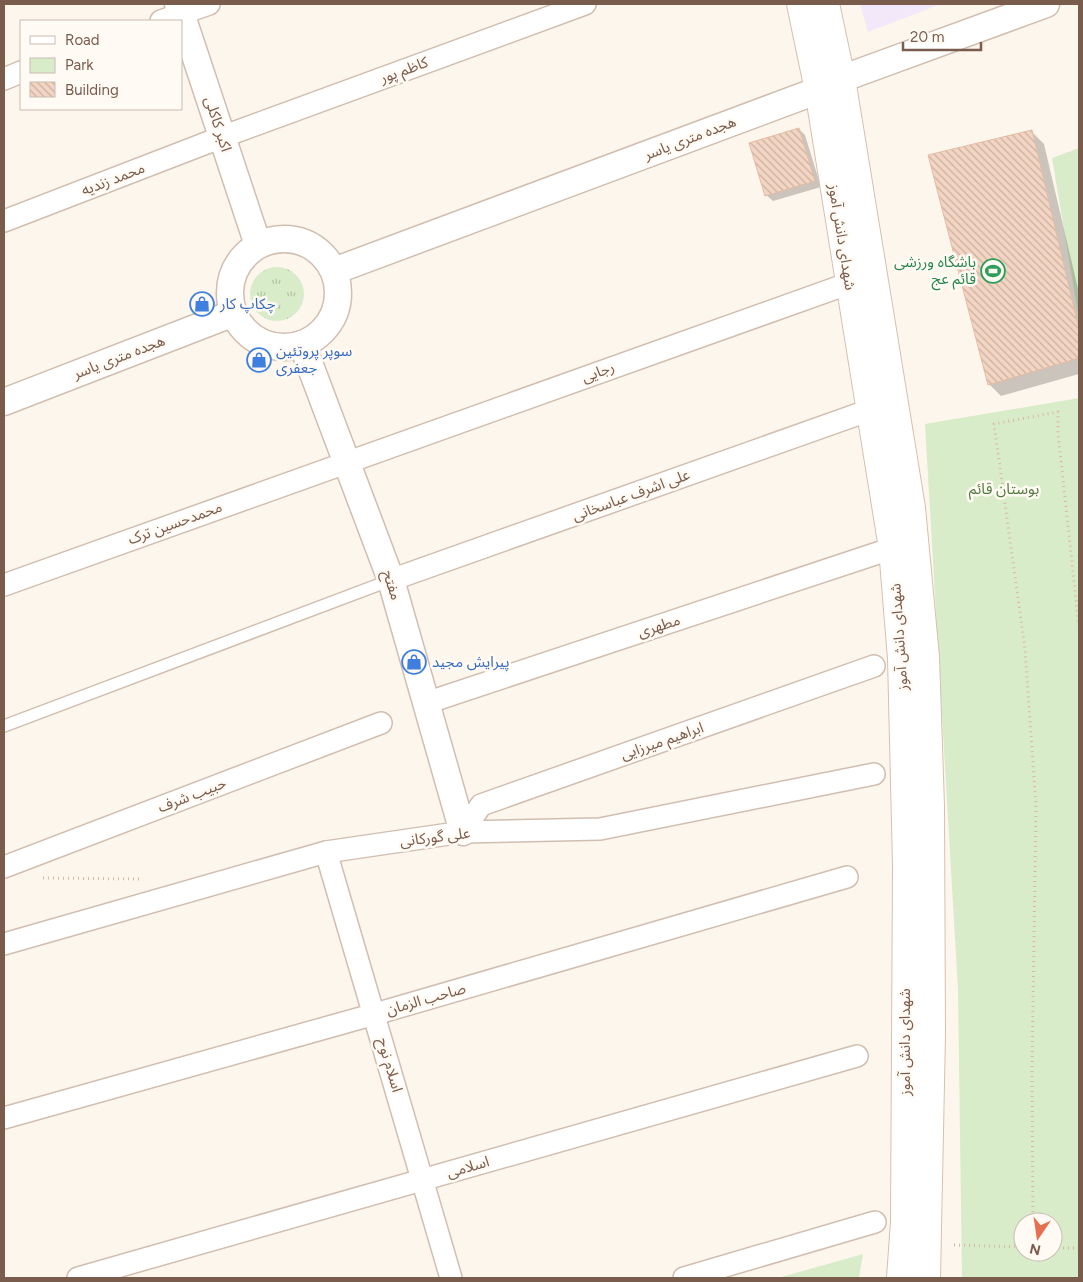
<svg xmlns="http://www.w3.org/2000/svg" width="1083" height="1282" font-family="Figtree,'Noto Sans Arabic',sans-serif">
<style>
.education{fill:#f3e8fa}
.grass{fill:url(#grass-tufts)}
.green{fill:#d8ecc9;fill-rule:evenodd}
.shadow{fill:#0003}
.building{fill:url(#building-back-hatch);stroke:#e6bba3}
.lines{fill:none;stroke-linecap:round;stroke-linejoin:round}
.service-casing{stroke:#d1beb0;stroke-width:14}
.minor-casing{stroke:#d1beb0;stroke-width:24}
.tertiary-casing{stroke:#d1beb0;stroke-width:29}
.secondary-casing{stroke:#d6c0b0;stroke-width:30}
.path{stroke:#d9b8a5;stroke-width:3;stroke-dasharray:1 4;stroke-linecap:butt}
.service{stroke:#fff;stroke-width:11}
.minor{stroke:#fff;stroke-width:21}
.tertiary{stroke:#fff;stroke-width:26}
.secondary{stroke:#fff;stroke-width:28}
.labels{text-anchor:middle;dominant-baseline:central;stroke-width:5;stroke-linejoin:round;paint-order:stroke}
.street-label{font-size:15px;fill:#7a5c4d;stroke:#fffaf3}
.leisure-label{font-size:15px;fill:#27864d;stroke:#fffaf3;text-anchor:end}
.shop-label{font-size:15px;fill:#366cbe;stroke:#fffaf3;text-anchor:start}
.park-label{font-size:15px;fill:#537a41;stroke:#fffaf3}
</style>
<defs>
<pattern id="grass-tufts" width="24" height="20" patternUnits="userSpaceOnUse" patternTransform="scale(1.25)"><rect width="24" height="20" fill="#d8ecc9"/><path d="M3 7l-1-3M5 7V3M7 7l1-3M15 17l-1-3M17 17v-4M19 17l1-3" fill="none" stroke="#b4c2a5"/></pattern>
<pattern id="building-back-hatch" width="6" height="6" patternUnits="userSpaceOnUse" patternTransform="scale(1.25)"><rect width="6" height="6" fill="#f3d5c3"/><path d="M-1 5l2 2M0 0l6 6M5-1l2 2" fill="none" stroke="#cab0a1"/></pattern>
</defs>
<rect width="100%" height="100%" fill="#fdf6ec"/>
<path class="education" d="M860 4H941L868 32Z"/>
<circle class="grass" cx="277" cy="294" r="27"/>
<g class="green">
<path d="M1079 148V319L1052 158Z"/>
<path d="M1079 398V1278H962L958 990 925 424ZM1023 1222H1053V1252H1023Z"/>
<path d="M863 1254 859 1278H778Z"/>
</g>
<g class="shadow">
<path d="M799 129 805 135 821 187 773 201 766 195Z"/>
<path d="M1031 131 1044 144 1079 293V374L1001 396 989 384Z"/>
</g>
<g class="building">
<path d="M799 128 815 181 765 196 749 143Z"/>
<path d="M1032 130 1079 329V358L988 385 928 155Z"/>
</g>
<g class="lines">
<g class="service-casing">
<path id="service" d="M4 726 391 580"/>
</g>
<g class="minor-casing">
<g id="minor">
<path d="M161 21 209 4"/>
<path d="M4 79 21 72"/>
<path d="M4 221 222 137 585 4"/>
<path d="M391 580 870 410"/>
<path d="M4 585 850 283"/>
<path d="M426 703 893 548"/>
<path d="M463 832 481 805 874 666"/>
<path d="M326 852 451 1278"/>
<path d="M4 867 381 723"/>
<path d="M4 944 326 852 463 832 600 829 874 774"/>
<path d="M4 1118 375 1014 847 877"/>
<path d="M78 1278 857 1056"/>
<path d="M684 1278 875 1222"/>
</g>
</g>
<g class="tertiary-casing">
<g id="tertiary">
<path d="M178 4 258 245"/>
<circle cx="284" cy="293" r="54"/>
<path d="M334 271 819 90 841 79 1046 4"/>
<path d="M302 344 391 580 463 832"/>
<path d="M4 402 234 313"/>
</g>
</g>
<g class="secondary-casing">
<g id="secondary">
<path d="M801 4 819 90 893 548 902 658 907 865 905 1222 901 1278"/>
<path d="M825 4 841 79 911 508 925 657 930 806 931 1034 926 1278"/>
</g>
</g>
<g class="path">
<path d="M43 878 141 879"/>
<path d="M1033 1222 1032 1071 1036 806 1025 649 994 424 1058 412V433L1079 627"/>
<path d="M954 1245 1023 1247"/>
<path d="M1053 1248H1079"/>
</g>
<use href="#service" class="service"/>
<use href="#minor" class="minor"/>
<use href="#tertiary" class="tertiary"/>
<use href="#secondary" class="secondary"/>
</g>
<defs>
<g id="stadium-ring" transform="scale(1.25)"><circle r="9.5" fill="#fffaf3" stroke="#2e9e5b" stroke-width="1.5"/><path d="M0-5a6.5 5 0 1 0 0 10a6.5 5 0 1 0 0-10ZM-3.5-1.8h7v3.6h-7Z" fill="#2e9e5b"/></g>
<g id="shop-ring" transform="scale(1.25)"><circle r="9.5" fill="#fffaf3" stroke="#3f7fe0" stroke-width="1.5"/><path d="M-5-2.5h2.3a2.7 3.5 0 0 1 5.4 0H5L5.5 6h-11ZM-1.5-2.5h3a1.5 2.3 0 0 0-3 0Z" fill="#3f7fe0"/></g>
</defs>
<g fill-rule="evenodd">
<use href="#stadium-ring" x="993" y="271"/>
<use href="#shop-ring" x="202" y="304"/>
<use href="#shop-ring" x="259" y="360"/>
<use href="#shop-ring" x="414" y="662"/>
</g>
<g class="labels">
<g class="street-label">
<text transform="translate(404 70) rotate(-20)">کاظم پور</text>
<text transform="translate(218 124) rotate(72)">اکبر کاکلی</text>
<text transform="translate(690 138) rotate(-21)">هجده متری یاسر</text>
<text transform="translate(113 179) rotate(-21)">محمد زندیه</text>
<text transform="translate(842 237) rotate(81)">شهدای دانش آموز</text>
<text transform="translate(119 357) rotate(-21)">هجده متری یاسر</text>
<text transform="translate(598 372) rotate(-20)">رجایی</text>
<text transform="translate(631 495) rotate(-20)">علی اشرف عباسخانی</text>
<text transform="translate(175 523) rotate(-20)">محمدحسین ترک</text>
<text transform="translate(392 585) rotate(72)">مفتح</text>
<text transform="translate(659 626) rotate(-18)">مطهری</text>
<text transform="translate(899 637) rotate(-94)">شهدای دانش آموز</text>
<text transform="translate(662 741) rotate(-19)">ابراهیم میرزایی</text>
<text transform="translate(192 795) rotate(-21)">حبیب شرف</text>
<text transform="translate(435 837) rotate(-7)">علی گورکانی</text>
<text transform="translate(426 999) rotate(-16)">صاحب الزمان</text>
<text transform="translate(905 1042) rotate(-90)">شهدای دانش آموز</text>
<text transform="translate(390 1065) rotate(74)">اسلام نوح</text>
<text transform="translate(468 1167) rotate(-16)">اسلامی</text>
</g>
<g class="leisure-label">
<text x="976" y="262">باشگاه ورزشی<tspan x="976" dy="17">قائم عج</tspan></text>
</g>
<g class="shop-label">
<text x="220" y="304">چکاپ کار</text>
<text x="276" y="351">سوپر پروتئین<tspan x="276" dy="17">جعفری</tspan></text>
<text x="432" y="662">پیرایش مجید</text>
</g>
<g class="park-label">
<text x="1004" y="489">بوستان قائم</text>
</g>
</g>
<rect width="1083" height="1282" fill="none" stroke="#7a5c4d" stroke-width="10"/>
<rect x="20" y="20" width="162" height="90" fill="#fffaf3" stroke="#cabbb1"/>
<rect x="30" y="36" width="25" height="8" fill="#ffffff" stroke="#cabbb1"/>
<text x="65" y="45" font-size="15" fill="#7a5c4d">Road</text>
<rect x="30" y="58" width="25" height="15" fill="#d8ecc9" stroke="#cabbb1"/>
<text x="65" y="70" font-size="15" fill="#7a5c4d">Park</text>
<rect x="30" y="82" width="25" height="15" fill="url(#building-back-hatch)" stroke="#cabbb1"/>
<text x="65" y="95" font-size="15" fill="#7a5c4d">Building</text>
<g transform="translate(1038 1237) rotate(193)"><circle r="24" fill="#fffaf3" stroke="#cabbb1"/>
<path d="M0-4L9 19L0 12L-9 19Z" fill="#e76f51"/>
<text y="-8" font-size="14" font-weight="bold" text-anchor="middle" fill="#7a5c4d">N</text>
</g>
<path d="M903 42v8h78v-8" fill="none" stroke="#7a5c4d" stroke-width="2.5"/>
<text x="910" y="42" font-size="15" fill="#7a5c4d" stroke="#fffaf3" stroke-width="4" paint-order="stroke">20 m</text>
</svg>
